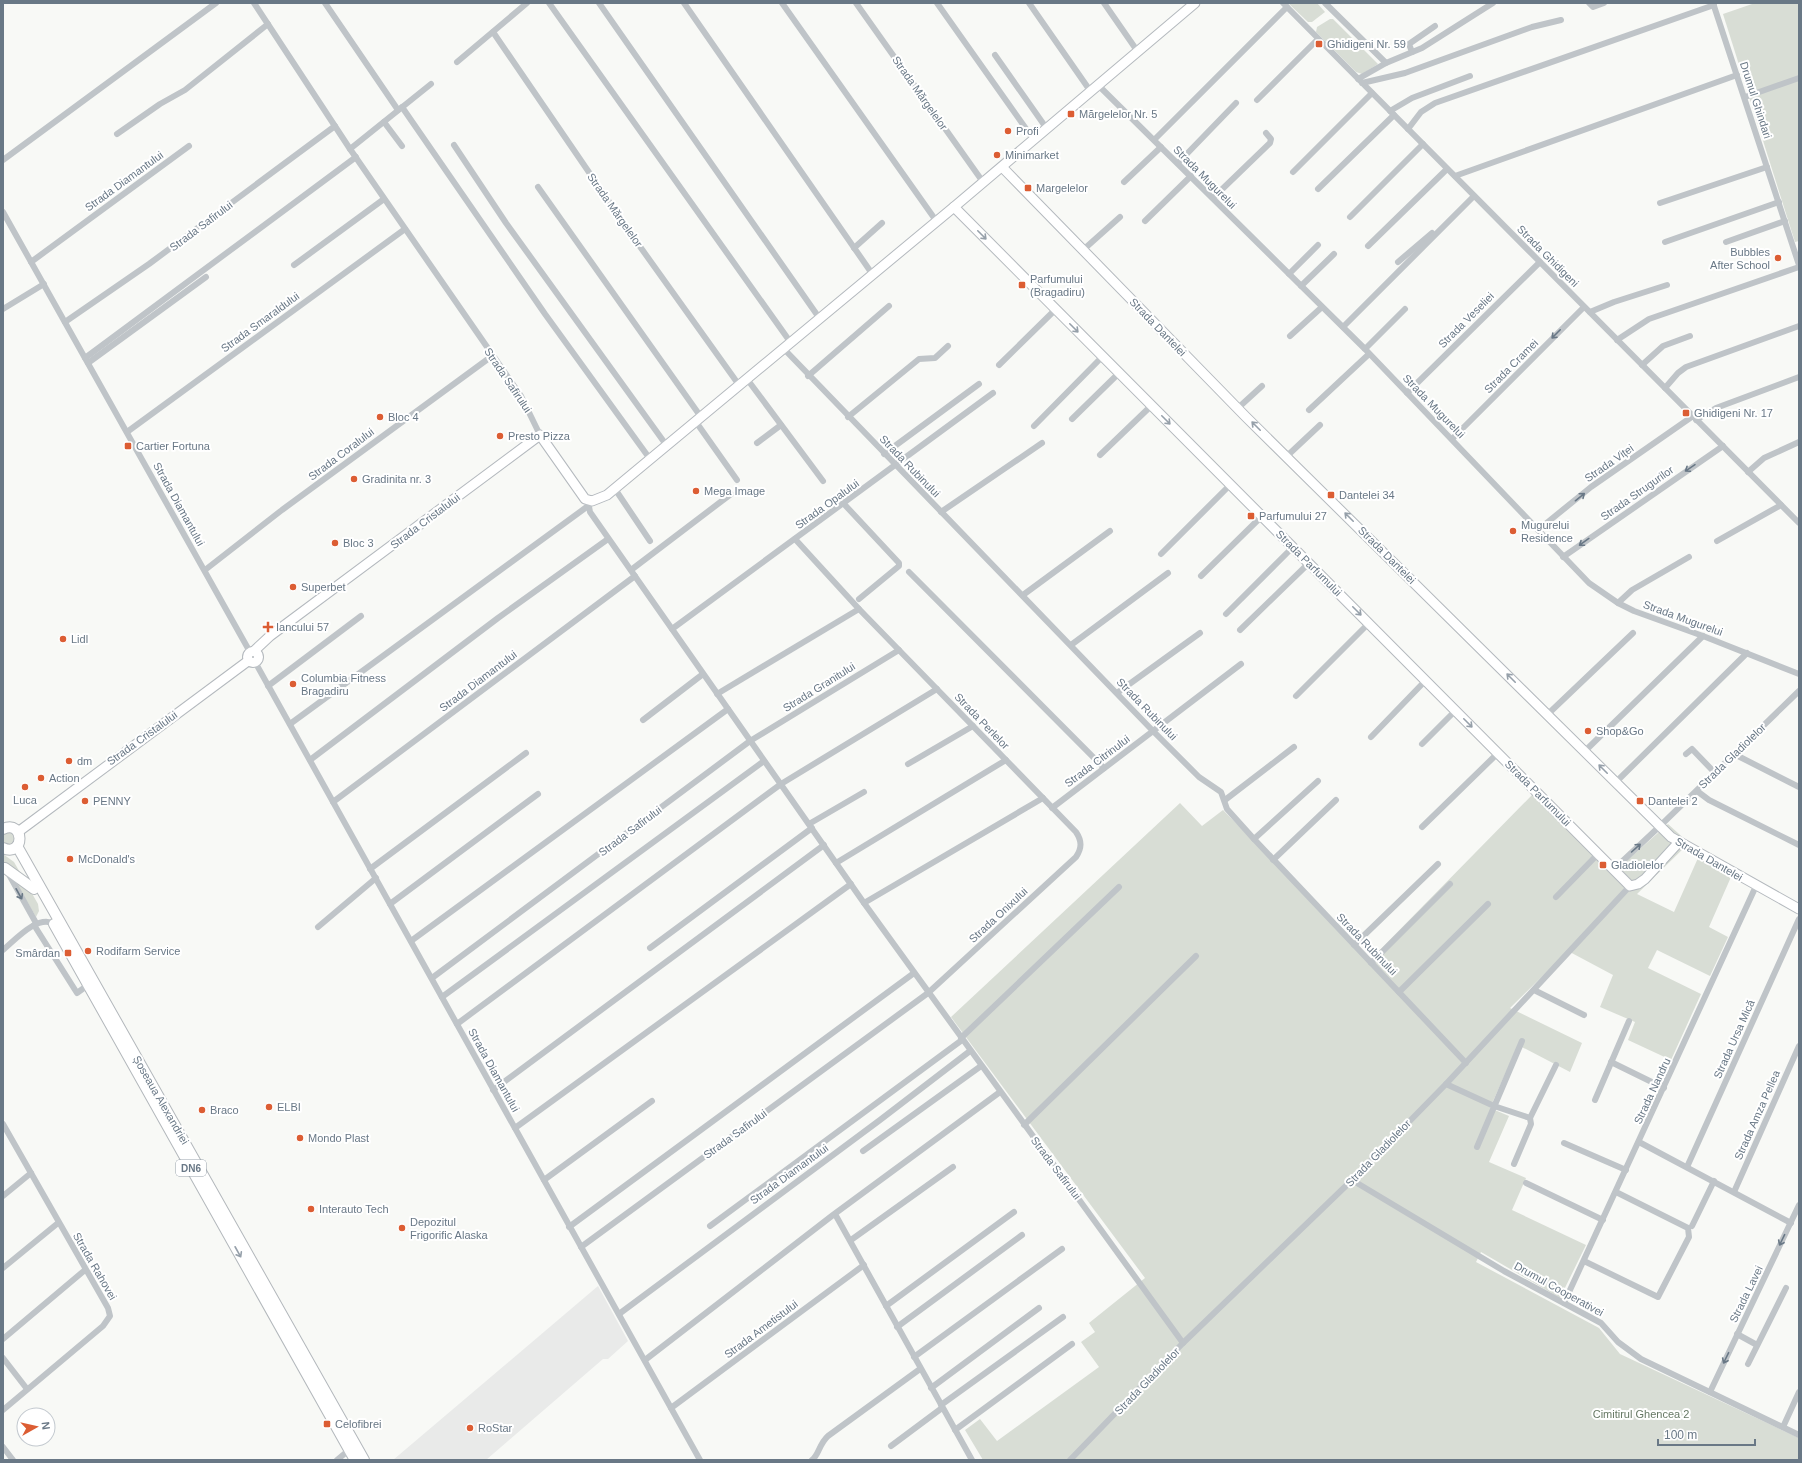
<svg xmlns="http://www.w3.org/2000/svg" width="1802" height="1463" font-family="Helvetica,sans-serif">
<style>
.built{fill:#e9eae9}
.green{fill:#d8ddd5}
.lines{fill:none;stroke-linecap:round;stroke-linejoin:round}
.secondary-casing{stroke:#b4b9be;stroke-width:11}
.primary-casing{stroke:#b3b8bc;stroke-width:12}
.street{stroke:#bfc4c8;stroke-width:6}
.secondary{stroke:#fff;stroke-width:9}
.primary{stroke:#fff;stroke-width:10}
.oneway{stroke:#96a0aa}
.oneway2{stroke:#697886}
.poi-dot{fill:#dc5d33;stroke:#fff;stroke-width:1.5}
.labels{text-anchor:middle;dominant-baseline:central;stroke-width:4;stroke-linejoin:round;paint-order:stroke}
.shield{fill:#fff;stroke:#96a0aa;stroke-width:1}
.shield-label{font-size:10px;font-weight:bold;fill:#697886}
.poi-label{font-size:11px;fill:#697886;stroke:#fff;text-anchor:start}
.street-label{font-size:11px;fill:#697886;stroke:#fff}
.park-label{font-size:11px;fill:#667864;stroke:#fff}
</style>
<rect width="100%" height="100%" fill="#f8f9f6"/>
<path class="built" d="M598 1286 628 1341 608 1359H603L486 1460H393Z"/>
<g class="green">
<path d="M1288 3H1317L1325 12 1312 22H1308Z"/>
<path d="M1755 3H1799V241L1795 242 1723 14Z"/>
<path d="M1330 19H1333L1378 64 1362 74 1356 72 1316 32 1317 27Z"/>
<path d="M1532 795 1613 873 1668 824 1689 843 1637 894 1674 912 1698 858 1731 877 1709 927 1728 937 1710 976 1657 950 1648 968 1701 994 1671 1060 1628 1040 1635 1022 1600 1007 1613 975 1568 951 1510 1008 1582 1043 1570 1072 1518 1045 1490 1108 1509 1116 1489 1162 1526 1178 1512 1210 1586 1245 1560 1298 1481 1252 1476 1262 1599 1328 1620 1354 1799 1438V1460H983L965 1430 980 1419 997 1441 1099 1367 1081 1342 1095 1332 1089 1323 1145 1278 951 1017 1180 803 1202 826 1223 810 1370 960Z"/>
<path d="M11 831 16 837 13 845 3 844V834Z"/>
<path d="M3 854 14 862 38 904 39 911 36 917 3 860Z"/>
</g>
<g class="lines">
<g class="secondary-casing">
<g id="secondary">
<path d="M1002 167 1246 417 1671 837 1799 909"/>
<path d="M954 207 1630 886 1638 884 1645 879 1679 842"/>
<path d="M254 651 270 636 540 435 585 499 592 501 607 495 954 207 1195 3"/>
<circle cx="253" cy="657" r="5.5"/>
<path d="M18 832 248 661"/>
</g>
</g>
<g class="primary-casing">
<g id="primary">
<path d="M3 829C25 819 25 858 3 848"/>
<path d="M17 846 364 1460"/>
<path d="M5 868 34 889"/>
<path d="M54 924 355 1460"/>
</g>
</g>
<g class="street">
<path d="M254 3 350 149 521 396 540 435"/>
<path d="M325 3 398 110"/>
<path d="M549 3 791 343"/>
<path d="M599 3 820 319"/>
<path d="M684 3 873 275"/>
<path d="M782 3 937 222"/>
<path d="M856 3 983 182"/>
<path d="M937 3 1034 140"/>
<path d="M1029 3 1091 92"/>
<path d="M1104 3 1138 52"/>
<path d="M1283 3 1799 523"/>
<path d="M1325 3 1386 63"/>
<path d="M1589 3 1593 7 1604 3"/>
<path d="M1713 3 1799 265"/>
<path d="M493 32 636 241 739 385"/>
<path d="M1412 52 1409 44 1435 26"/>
<path d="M995 55 1047 129"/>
<path d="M457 62 527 3"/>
<path d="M1358 79 1386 63 1422 48 1493 3"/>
<path d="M1362 83 1405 73 1532 27 1561 20"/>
<path d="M1098 85 1365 349 1589 583 1618 603 1634 611 1703 636 1799 674"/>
<path d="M1745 97 1799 78"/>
<path d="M1257 100 1318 39"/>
<path d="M402 107 545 314 650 459"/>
<path d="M1390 111 1412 98 1470 76"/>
<path d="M384 122 402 146"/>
<path d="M1408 129 1421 112 1435 103 1714 5"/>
<path d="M117 134 160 104 185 90 268 24"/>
<path d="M1154 140 1287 7"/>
<path d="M454 145 506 223 667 446"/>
<path d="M350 149 431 84"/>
<path d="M3 160 216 3"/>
<path d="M1178 163 1236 103"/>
<path d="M1293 172 1372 93"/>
<path d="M1455 176 1737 75"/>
<path d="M1124 182 1161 147"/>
<path d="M538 187 701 417"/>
<path d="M1318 189 1394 115"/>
<path d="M1213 198 1270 143 1271 139 1266 133"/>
<path d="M1660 203 1767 167"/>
<path d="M3 212 250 652"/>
<path d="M1350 217 1423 144"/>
<path d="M1145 221 1191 176"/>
<path d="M1665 242 1779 202"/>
<path d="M1726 242 1785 221"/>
<path d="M1368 246 1447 169"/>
<path d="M854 248 882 223"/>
<path d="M1083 250 1120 217"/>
<path d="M31 262 189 146"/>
<path d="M1398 262 1432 233"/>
<path d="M294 265 384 199"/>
<path d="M1289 274 1318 245"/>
<path d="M1301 286 1334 254"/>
<path d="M3 309 44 284"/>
<path d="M1590 312 1614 302 1667 285"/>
<path d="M65 322 149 264 335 126"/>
<path d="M1343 327 1474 196"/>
<path d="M1290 336 1322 307"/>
<path d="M1617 340 1649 319 1799 267"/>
<path d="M784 349 1153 731 1199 777 1221 792 1227 809 1254 839 1466 1063"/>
<path d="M1365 349 1405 309"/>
<path d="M85 358 356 157"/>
<path d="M88 363 206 277"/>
<path d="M999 365 1056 309"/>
<path d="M1642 365 1663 346 1690 336"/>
<path d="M808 376 889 306"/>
<path d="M747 379 823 481"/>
<path d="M1665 388 1678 373 1686 367 1799 326"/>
<path d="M1407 393 1540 262"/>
<path d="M1238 408 1262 386"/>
<path d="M1309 410 1369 354"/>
<path d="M848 417 919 359 935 358 948 346"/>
<path d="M1072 419 1119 373"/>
<path d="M1696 420 1716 408 1799 377"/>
<path d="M696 422 737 480"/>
<path d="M1034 426 1103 356"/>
<path d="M127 432 405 229"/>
<path d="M1452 439 1584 307"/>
<path d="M757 443 781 425"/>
<path d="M884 454 979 384"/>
<path d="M1100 455 1152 405"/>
<path d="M1287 456 1320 425"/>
<path d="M1748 472 1764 458 1799 442"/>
<path d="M615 489 650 541"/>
<path d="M588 501 590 512 864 903 1183 1343"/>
<path d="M844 504 899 563V566L859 599"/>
<path d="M941 512 1042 443"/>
<path d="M1538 530 1591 487 1693 416"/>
<path d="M1717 541 1781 505"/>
<path d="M1161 554 1230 485"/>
<path d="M1563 557 1723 446"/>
<path d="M205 570 282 510 492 356"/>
<path d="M631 570 731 494"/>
<path d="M909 572 1104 768"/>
<path d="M1201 576 1262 516"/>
<path d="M1023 595 1110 531"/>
<path d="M1618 603 1632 590 1689 557"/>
<path d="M1226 614 1293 547"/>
<path d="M672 629 993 393"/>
<path d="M1240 630 1309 563"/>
<path d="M1071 645 1168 573"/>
<path d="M255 662 700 1460"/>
<path d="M268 686 361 616"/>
<path d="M1117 693 1200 633"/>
<path d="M717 694 859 609"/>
<path d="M1296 696 1369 623"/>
<path d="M1548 714 1633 633"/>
<path d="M643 720 703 674"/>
<path d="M290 724 588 506"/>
<path d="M1371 737 1426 680"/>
<path d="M1422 744 1456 710"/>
<path d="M1585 751 1703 636"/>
<path d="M1686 754 1692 749 1715 773"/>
<path d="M1734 754 1799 787"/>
<path d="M310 760 498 618 608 539"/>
<path d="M908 764 973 726"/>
<path d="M1616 782 1747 653"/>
<path d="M1697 791 1709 800 1799 845"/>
<path d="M1225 800 1294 747"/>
<path d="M333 802 635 576"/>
<path d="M1052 808 1241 664"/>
<path d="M809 824 864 792"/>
<path d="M1422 827 1498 753"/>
<path d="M1254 839 1318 781"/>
<path d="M1273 860 1336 800"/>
<path d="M836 863 1006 760"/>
<path d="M370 869 526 753"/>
<path d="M1613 870 1660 826 1799 691"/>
<path d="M7 871 36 923"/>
<path d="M1556 897 1598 854"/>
<path d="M864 903 1043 798"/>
<path d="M390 904 538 794"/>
<path d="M34 925 77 993 88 985"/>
<path d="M318 927 376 878"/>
<path d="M411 941 728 709"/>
<path d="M1354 945 1438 864"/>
<path d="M650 948 812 828"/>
<path d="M3 950C15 940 38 914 54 924"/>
<path d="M1371 963 1450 884"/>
<path d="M432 978 750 741 899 650"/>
<path d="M1534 990 1584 1015"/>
<path d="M1399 992 1488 904"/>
<path d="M442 997 764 761"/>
<path d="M457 1024 781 784 937 689"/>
<path d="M961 1038 1119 887"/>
<path d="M1611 1062 1664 1088"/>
<path d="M1446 1084 1494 1106 1530 1118 1556 1065"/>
<path d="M493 1090 824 845"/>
<path d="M1595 1100 1629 1021"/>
<path d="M3 1124 108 1308 110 1316 103 1326 3 1410"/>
<path d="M1024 1125 1196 956"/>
<path d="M515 1128 851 884"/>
<path d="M1639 1142 1791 1223"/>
<path d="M1564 1143 1626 1170"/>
<path d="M1477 1147 1522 1041"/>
<path d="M863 1151 981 1066"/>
<path d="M1514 1164 1531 1124 1530 1118"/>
<path d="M1687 1167 1799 919"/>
<path d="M544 1180 652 1101"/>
<path d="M1352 1180 1504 1271 1601 1323 1618 1342 1641 1359 1799 1435"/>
<path d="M1526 1183 1603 1220"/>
<path d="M1734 1192 1799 1046"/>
<path d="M3 1196 31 1173"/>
<path d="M835 1214 972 1460"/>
<path d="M710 1226 962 1040"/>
<path d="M1692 1226 1714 1181"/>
<path d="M569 1227 914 973"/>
<path d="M851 1240 953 1167"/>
<path d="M581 1247 928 993 1076 857C1082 848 1082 841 1076 832L859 609 795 539"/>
<path d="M1584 1261 1658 1297 1689 1237 1688 1228 1616 1192"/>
<path d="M3 1268 58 1223"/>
<path d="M1564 1303 1756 886"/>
<path d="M886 1306 1014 1212"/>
<path d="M619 1314 880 1120 970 1051"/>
<path d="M897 1327 1022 1235"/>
<path d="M1737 1334 1757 1345"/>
<path d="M3 1339 85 1270"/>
<path d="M914 1357 1062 1249"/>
<path d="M3 1358 27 1389"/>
<path d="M645 1360 833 1215 1000 1092"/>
<path d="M1748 1364 1786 1288"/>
<path d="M931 1388 1039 1308"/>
<path d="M1710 1392 1799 1205"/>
<path d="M941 1405 1063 1317"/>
<path d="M671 1408 864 1265"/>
<path d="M1783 1427 1799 1392"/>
<path d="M955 1430 1072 1344"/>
<path d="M891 1446 942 1408"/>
<path d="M3 1447 13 1460"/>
<path d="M337 1460 349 1450"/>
<path d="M812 1460C819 1455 819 1444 828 1436L920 1369"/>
<path d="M1070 1460 1183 1343 1352 1180 1446 1084 1630 886"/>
</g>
<use href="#secondary" class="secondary"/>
<use href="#primary" class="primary"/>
</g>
<defs><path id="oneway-shaft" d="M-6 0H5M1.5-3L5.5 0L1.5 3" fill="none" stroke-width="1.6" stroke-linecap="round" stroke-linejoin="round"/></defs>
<g class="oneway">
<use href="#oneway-shaft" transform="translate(982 235) rotate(45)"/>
<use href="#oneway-shaft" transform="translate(1074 328) rotate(45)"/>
<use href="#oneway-shaft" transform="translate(1166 420) rotate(45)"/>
<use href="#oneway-shaft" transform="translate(1256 426) rotate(-135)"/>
<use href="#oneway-shaft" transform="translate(1349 517) rotate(-135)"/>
<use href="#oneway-shaft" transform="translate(1357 611) rotate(45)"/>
<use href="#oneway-shaft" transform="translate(1511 678) rotate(-135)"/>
<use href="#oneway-shaft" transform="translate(1468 723) rotate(45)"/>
<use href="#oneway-shaft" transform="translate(1603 769) rotate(-135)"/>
<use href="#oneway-shaft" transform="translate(238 1252) rotate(61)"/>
</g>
<g class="oneway2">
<use href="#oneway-shaft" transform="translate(1556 334) rotate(135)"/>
<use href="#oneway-shaft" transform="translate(1690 468) rotate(146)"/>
<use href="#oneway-shaft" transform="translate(1580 497) rotate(-39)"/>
<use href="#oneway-shaft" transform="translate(1584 542) rotate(144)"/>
<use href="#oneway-shaft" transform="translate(1636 848) rotate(-42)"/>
<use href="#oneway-shaft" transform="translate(19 894) rotate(61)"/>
<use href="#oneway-shaft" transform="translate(1782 1240) rotate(116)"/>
<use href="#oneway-shaft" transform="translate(1726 1358) rotate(116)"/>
</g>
<g class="poi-dot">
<rect x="1315" y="40" width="8" height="8" rx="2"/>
<rect x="1067" y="110" width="8" height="8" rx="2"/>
<circle cx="1008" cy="131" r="4"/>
<circle cx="997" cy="155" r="4"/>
<rect x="1024" y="184" width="8" height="8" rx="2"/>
<circle cx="1778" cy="258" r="4"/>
<rect x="1018" y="281" width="8" height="8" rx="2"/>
<rect x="1682" y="409" width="8" height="8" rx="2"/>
<circle cx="380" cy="417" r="4"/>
<circle cx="500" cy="436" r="4"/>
<rect x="124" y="442" width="8" height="8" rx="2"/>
<circle cx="354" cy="479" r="4"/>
<circle cx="696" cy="491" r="4"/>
<rect x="1327" y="491" width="8" height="8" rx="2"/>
<rect x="1247" y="512" width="8" height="8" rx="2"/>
<circle cx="1513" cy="531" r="4"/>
<circle cx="335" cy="543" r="4"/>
<circle cx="293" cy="587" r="4"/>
<path d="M266 621h4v4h4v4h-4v4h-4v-4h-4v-4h4z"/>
<circle cx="63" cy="639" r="4"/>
<circle cx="293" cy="684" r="4"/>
<circle cx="1588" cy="731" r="4"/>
<circle cx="69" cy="761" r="4"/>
<circle cx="41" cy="778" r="4"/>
<circle cx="25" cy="787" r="4"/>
<circle cx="85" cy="801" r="4"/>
<rect x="1636" y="797" width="8" height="8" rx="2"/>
<circle cx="70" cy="859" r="4"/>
<rect x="1599" y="861" width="8" height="8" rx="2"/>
<circle cx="88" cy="951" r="4"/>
<rect x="64" y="949" width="8" height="8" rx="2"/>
<circle cx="269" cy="1107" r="4"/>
<circle cx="202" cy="1110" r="4"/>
<circle cx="300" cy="1138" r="4"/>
<circle cx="311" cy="1209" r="4"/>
<circle cx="402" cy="1228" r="4"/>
<rect x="323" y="1420" width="8" height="8" rx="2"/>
<circle cx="470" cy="1428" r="4"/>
</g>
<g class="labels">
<rect class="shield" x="176" y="1160" width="30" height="16" rx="3"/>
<g class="shield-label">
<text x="191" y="1168">DN6</text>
</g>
<g class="poi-label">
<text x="1327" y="44">Ghidigeni Nr. 59</text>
<text x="1079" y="114">Mărgelelor Nr. 5</text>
<text x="1016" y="131">Profi</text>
<text x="1005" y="155">Minimarket</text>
<text x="1036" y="188">Margelelor</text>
<text x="1770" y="252" text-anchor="end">Bubbles<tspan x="1770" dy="13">After School</tspan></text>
<text x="1030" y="279">Parfumului<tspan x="1030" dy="13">(Bragadiru)</tspan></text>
<text x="1694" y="413">Ghidigeni Nr. 17</text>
<text x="388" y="417">Bloc 4</text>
<text x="508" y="436">Presto Pizza</text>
<text x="136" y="446">Cartier Fortuna</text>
<text x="362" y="479">Gradinita nr. 3</text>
<text x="704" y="491">Mega Image</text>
<text x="1339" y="495">Dantelei 34</text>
<text x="1259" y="516">Parfumului 27</text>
<text x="1521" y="525">Mugurelui<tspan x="1521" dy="13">Residence</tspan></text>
<text x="343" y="543">Bloc 3</text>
<text x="301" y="587">Superbet</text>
<text x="276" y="627">Iancului 57</text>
<text x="71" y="639">Lidl</text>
<text x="301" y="678">Columbia Fitness<tspan x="301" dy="13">Bragadiru</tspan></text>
<text x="1596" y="731">Shop&amp;Go</text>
<text x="77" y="761">dm</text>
<text x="49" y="778">Action</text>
<text x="25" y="800" text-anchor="middle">Luca</text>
<text x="93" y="801">PENNY</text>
<text x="1648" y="801">Dantelei 2</text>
<text x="78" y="859">McDonald's</text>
<text x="1611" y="865">Gladiolelor</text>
<text x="96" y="951">Rodifarm Service</text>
<text x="60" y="953" text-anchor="end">Smârdan</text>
<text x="277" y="1107">ELBI</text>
<text x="210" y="1110">Braco</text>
<text x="308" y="1138">Mondo Plast</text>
<text x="319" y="1209">Interauto Tech</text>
<text x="410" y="1222">Depozitul<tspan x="410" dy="13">Frigorific Alaska</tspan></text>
<text x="335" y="1424">Celofibrei</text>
<text x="478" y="1428">RoStar</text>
</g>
<g class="street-label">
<text transform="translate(920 93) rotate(55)">Strada Mărgelelor</text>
<text transform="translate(1756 100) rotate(72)">Drumul Ghindari</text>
<text transform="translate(1205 177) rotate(45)">Strada Mugurelui</text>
<text transform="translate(124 181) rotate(-36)">Strada Diamantului</text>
<text transform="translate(615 210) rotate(55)">Strada Mărgelelor</text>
<text transform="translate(201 226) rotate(-37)">Strada Safirului</text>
<text transform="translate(1548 256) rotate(45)">Strada Ghidigeni</text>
<text transform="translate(1466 320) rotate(-45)">Strada Veseliei</text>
<text transform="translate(260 322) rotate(-36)">Strada Smaraldului</text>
<text transform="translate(1158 327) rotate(46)">Strada Dantelei</text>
<text transform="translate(1511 366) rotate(-45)">Strada Cramei</text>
<text transform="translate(508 380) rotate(56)">Strada Safirului</text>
<text transform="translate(1434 406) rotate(46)">Strada Mugurelui</text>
<text transform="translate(341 454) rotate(-37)">Strada Coralului</text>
<text transform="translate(1609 463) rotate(-35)">Strada Viței</text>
<text transform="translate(910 466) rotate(46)">Strada Rubinului</text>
<text transform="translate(1637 493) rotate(-35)">Strada Strugurilor</text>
<text transform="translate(179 504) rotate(61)">Strada Diamantului</text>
<text transform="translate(827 504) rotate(-36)">Strada Opalului</text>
<text transform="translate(425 521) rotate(-37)">Strada Cristalului</text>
<text transform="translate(1387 555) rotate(45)">Strada Dantelei</text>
<text transform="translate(1309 563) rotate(45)">Strada Parfumului</text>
<text transform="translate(1683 618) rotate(20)">Strada Mugurelui</text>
<text transform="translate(478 681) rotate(-37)">Strada Diamantului</text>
<text transform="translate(819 687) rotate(-32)">Strada Granitului</text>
<text transform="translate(1147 709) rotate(46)">Strada Rubinului</text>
<text transform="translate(982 721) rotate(46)">Strada Perlelor</text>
<text transform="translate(142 738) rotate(-36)">Strada Cristalului</text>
<text transform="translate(1732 756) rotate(-44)">Strada Gladiolelor</text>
<text transform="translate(1097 761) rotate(-37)">Strada Citrinului</text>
<text transform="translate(1538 793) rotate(45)">Strada Parfumului</text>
<text transform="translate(630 831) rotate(-37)">Strada Safirului</text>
<text transform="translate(1709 859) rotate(30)">Strada Dantelei</text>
<text transform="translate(998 915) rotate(-43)">Strada Onixului</text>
<text transform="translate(1367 944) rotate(46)">Strada Rubinului</text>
<text transform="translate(1734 1039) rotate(-66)">Strada Ursa Mică</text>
<text transform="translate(494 1070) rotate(61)">Strada Diamantului</text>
<text transform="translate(1652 1091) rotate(-65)">Strada Nandru</text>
<text transform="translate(161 1100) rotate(60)">Șoseaua Alexandriei</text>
<text transform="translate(1757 1115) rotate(-66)">Strada Amza Pellea</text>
<text transform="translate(735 1134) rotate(-36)">Strada Safirului</text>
<text transform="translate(1378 1153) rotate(-46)">Strada Gladiolelor</text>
<text transform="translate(1056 1168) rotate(53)">Strada Safirului</text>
<text transform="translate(789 1174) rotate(-36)">Strada Diamantului</text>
<text transform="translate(95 1266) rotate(60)">Strada Rahovei</text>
<text transform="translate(1559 1289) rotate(29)">Drumul Cooperativei</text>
<text transform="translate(1746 1294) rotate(-64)">Strada Lavei</text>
<text transform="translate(761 1329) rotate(-37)">Strada Ametistului</text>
<text transform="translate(1147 1381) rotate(-46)">Strada Gladiolelor</text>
</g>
<g class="park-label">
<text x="1641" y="1414">Cimitirul Ghencea 2</text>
</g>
</g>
<rect width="1802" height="1463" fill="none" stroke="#697886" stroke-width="8"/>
<g transform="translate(36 1427) rotate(82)"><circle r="19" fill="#ffffff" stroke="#c3c9cf"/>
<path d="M0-3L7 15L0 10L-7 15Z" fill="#dc5d33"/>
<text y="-6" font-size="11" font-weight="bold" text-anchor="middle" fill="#697886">N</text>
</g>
<path d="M1658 1439v6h97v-6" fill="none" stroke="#697886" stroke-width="2"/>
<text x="1664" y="1439" font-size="12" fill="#697886" stroke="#ffffff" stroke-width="3" paint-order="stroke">100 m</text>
</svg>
